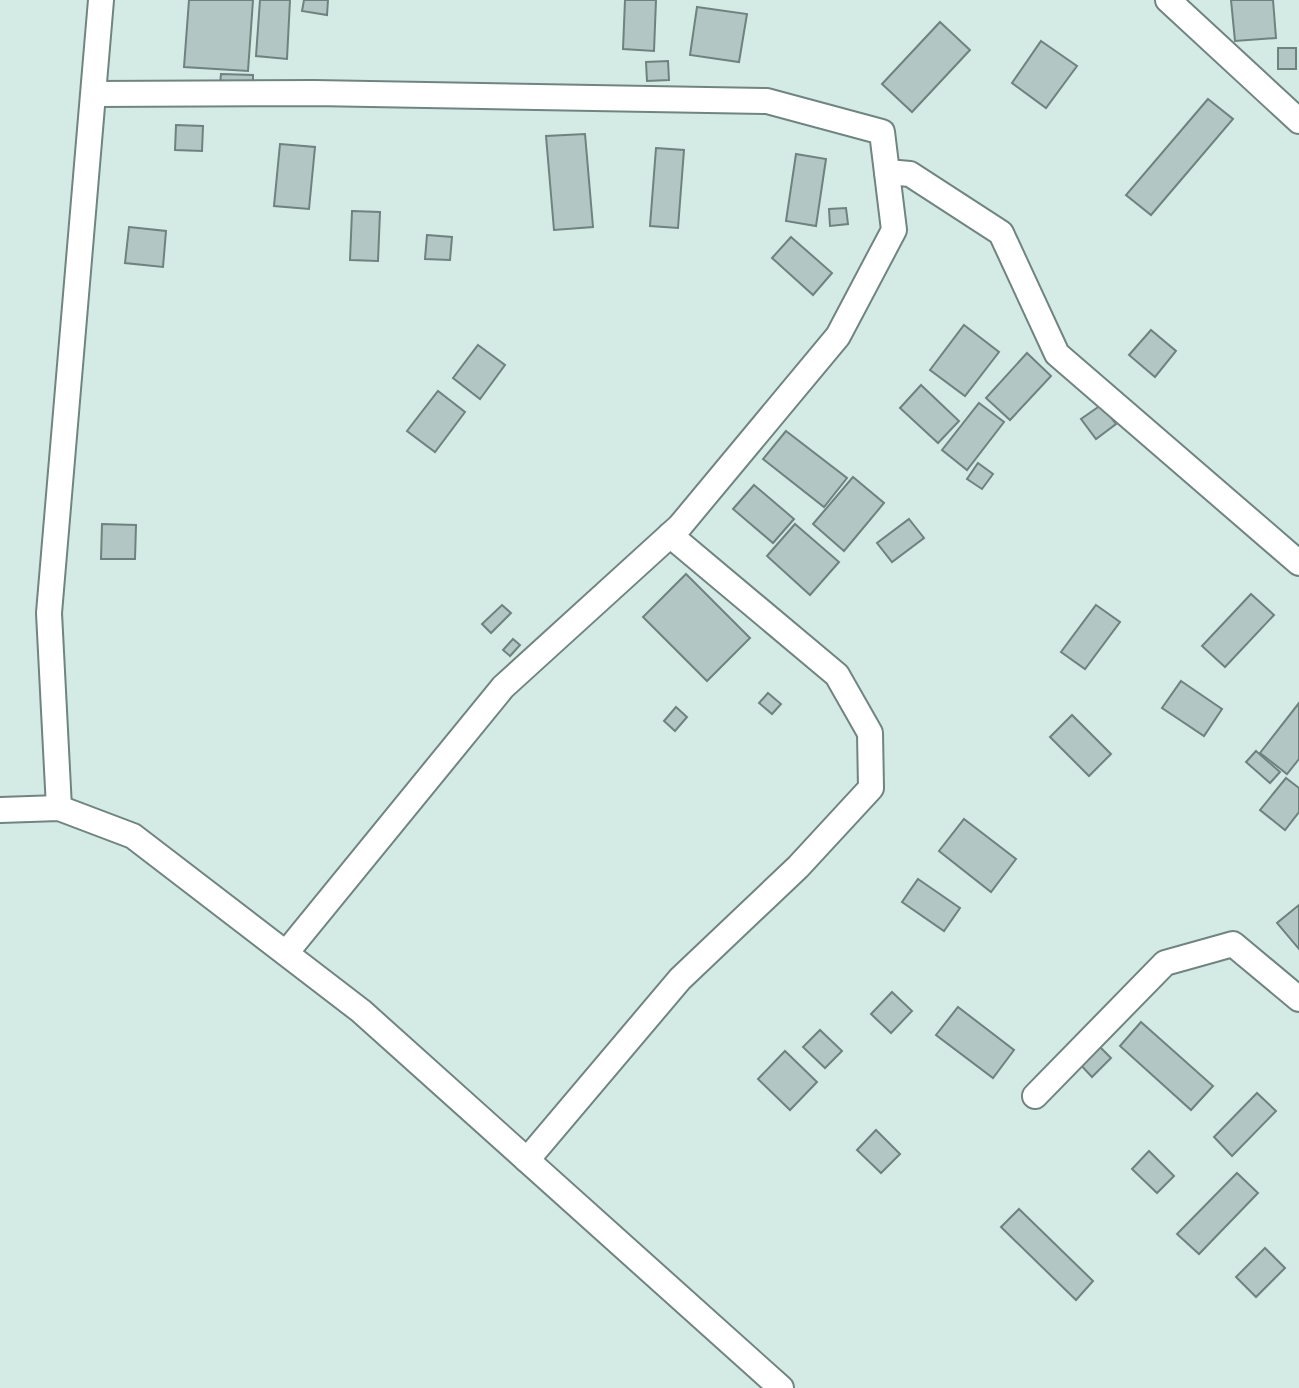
<svg xmlns="http://www.w3.org/2000/svg" width="1299" height="1388" font-family="'Open Sans',sans-serif">
<style>
.building{fill:#b2c7c3;stroke:#6e827e;stroke-width:2}
.lines{fill:none;stroke-linecap:round;stroke-linejoin:round}
.street-casing{stroke:#708480;stroke-width:28}
.street{stroke:#fff;stroke-width:24}
</style>
<rect width="100%" height="100%" fill="#d4eae5"/>
<g class="building">
<path d="M189 0H253L248 71 184 67Z"/>
<path d="M260 0H290L287 59 256 56Z"/>
<path d="M304 0H328L327 15 302 11Z"/>
<path d="M625 0H656L654 51 623 49Z"/>
<path d="M1231 0H1273L1276 38 1235 41Z"/>
<path d="M697 7 747 14 739 62 690 55Z"/>
<path d="M940 22 970 50 912 112 882 84Z"/>
<path d="M1041 41 1077 66 1046 108 1012 83Z"/>
<rect x="1278" y="48" width="18" height="21"/>
<path d="M668 61 669 80 647 81 646 62Z"/>
<path d="M221 74 253 75V86L220 85Z"/>
<path d="M1208 99 1233 119 1151 215 1126 195Z"/>
<path d="M176 125 203 126 202 151 175 150Z"/>
<path d="M585 134 593 227 554 230 546 136Z"/>
<path d="M280 144 315 147 309 209 274 206Z"/>
<path d="M656 148 684 150 678 228 650 226Z"/>
<path d="M796 154 826 159 816 226 786 221Z"/>
<path d="M846 208 848 224 830 226 829 209Z"/>
<path d="M352 211 380 212 378 261 350 260Z"/>
<path d="M129 227 166 231 163 267 125 263Z"/>
<path d="M427 235 452 237 450 260 425 259Z"/>
<path d="M791 237 832 273 813 295 772 258Z"/>
<path d="M964 325 999 352 965 396 930 370Z"/>
<path d="M1151 330 1176 351 1155 377 1129 355Z"/>
<path d="M478 345 505 365 480 399 453 378Z"/>
<path d="M1027 353 1051 376 1010 420 986 398Z"/>
<path d="M921 385 959 421 938 443 900 408Z"/>
<path d="M438 391 465 412 435 452 407 431Z"/>
<path d="M979 403 1004 422 967 470 942 450Z"/>
<path d="M1101 405 1116 424 1096 439 1081 419Z"/>
<path d="M786 431 847 478 824 507 763 459Z"/>
<path d="M978 463 993 474 982 489 967 479Z"/>
<path d="M853 477 884 503 844 551 813 524Z"/>
<path d="M754 485 794 519 773 543 733 509Z"/>
<path d="M909 519 924 538 892 562 877 543Z"/>
<path d="M102 524 136 525 135 559H101Z"/>
<path d="M795 524 839 562 810 595 767 556Z"/>
<path d="M686 574 750 638 707 681 643 617Z"/>
<path d="M1251 594 1274 615 1225 667 1202 646Z"/>
<path d="M502 605 511 613 491 633 482 624Z"/>
<path d="M1096 605 1120 622 1085 669 1061 652Z"/>
<path d="M513 639 520 645 510 656 503 650Z"/>
<path d="M1181 681 1222 709 1204 736 1162 708Z"/>
<path d="M768 693 781 704 772 714 759 703Z"/>
<path d="M1299 703V759L1287 774 1260 753Z"/>
<path d="M676 707 687 717 675 731 664 721Z"/>
<path d="M1072 715 1111 754 1089 776 1050 737Z"/>
<path d="M1256 751 1280 772 1270 783 1246 762Z"/>
<path d="M1286 778 1299 788V812L1285 830 1260 810Z"/>
<path d="M964 819 1016 859 991 892 939 851Z"/>
<path d="M918 879 960 908 944 931 902 902Z"/>
<path d="M1299 905V949L1277 923Z"/>
<path d="M892 992 912 1011 891 1033 871 1014Z"/>
<path d="M958 1007 1014 1050 993 1078 936 1035Z"/>
<path d="M1141 1022 1213 1086 1191 1110 1120 1046Z"/>
<path d="M820 1030 842 1051 825 1068 803 1047Z"/>
<path d="M1096 1043 1111 1058 1092 1077 1077 1061Z"/>
<path d="M785 1051 817 1082 790 1110 758 1079Z"/>
<path d="M1257 1093 1276 1111 1232 1156 1214 1137Z"/>
<path d="M876 1130 900 1154 881 1173 857 1150Z"/>
<path d="M1149 1151 1174 1176 1157 1193 1132 1169Z"/>
<path d="M1237 1173 1258 1193 1199 1254 1177 1234Z"/>
<path d="M1019 1209 1093 1281 1076 1300 1001 1227Z"/>
<path d="M1265 1248 1285 1268 1256 1297 1236 1277Z"/>
</g>
<g class="lines">
<g class="street-casing">
<g id="street">
<path d="M1168 0 1299 121"/>
<path d="M94 94 314 93 767 101 882 132 894 230 838 336 680 526 503 687 286 953"/>
<path d="M887 172 910 174 1001 233 1057 354 1299 563"/>
<path d="M59 808 49 613 101 0"/>
<path d="M0 810 59 808 133 836 361 1011 781 1388"/>
<path d="M1035 1096 1165 963 1233 944 1299 999"/>
<path d="M527 1160 680 979 798 867 871 788 870 733 837 675 670 535"/>
</g>
</g>
<use href="#street" class="street"/>
</g>
</svg>
